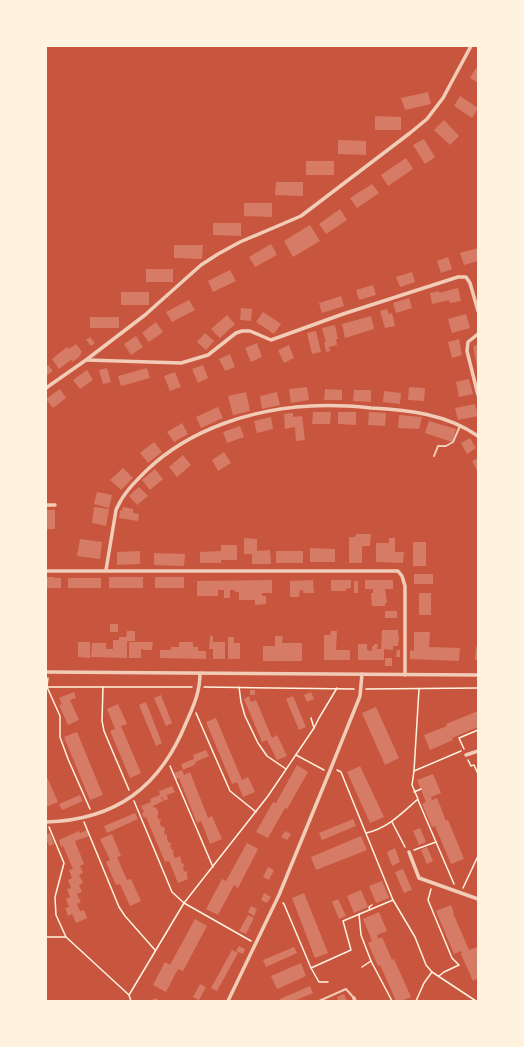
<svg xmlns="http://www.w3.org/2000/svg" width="524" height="1047" font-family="'Nunito Sans',sans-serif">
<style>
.building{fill:#d67c66}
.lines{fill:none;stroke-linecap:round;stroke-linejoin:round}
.path{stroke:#fff3e0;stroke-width:1.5}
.service{stroke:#f1ccb7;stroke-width:2}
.minor{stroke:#f1ccb7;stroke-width:3.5}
</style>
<rect width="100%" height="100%" fill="#c8553d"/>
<g class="building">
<path d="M476 68 478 69V83L470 78Z"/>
<path d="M428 92 431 104 405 110 401 98Z"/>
<path d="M460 96 478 108 472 118 454 106Z"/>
<path d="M375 116 401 117V130H375Z"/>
<path d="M444 120 459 136 450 145 434 130Z"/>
<path d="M424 139 435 157 425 164 413 145Z"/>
<path d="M338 140 366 141V155L338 154Z"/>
<path d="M406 158 413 169 388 186 381 175Z"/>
<rect x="306" y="161" width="28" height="14"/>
<path d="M276 182H303V196L275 195Z"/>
<path d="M372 184 379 193 357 208 350 198Z"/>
<path d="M244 203H272V217L244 216Z"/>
<path d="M340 209 347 220 326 234 319 224Z"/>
<path d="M213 223H241V236L213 235Z"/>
<path d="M310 225 320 241 293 257 284 241Z"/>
<path d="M271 244 277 255 255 267 249 257Z"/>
<path d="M174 245H203L202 259 174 258Z"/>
<path d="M478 248V261L464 265 460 253Z"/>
<path d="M448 257 452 269 441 273 437 261Z"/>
<rect x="146" y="269" width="27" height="13"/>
<path d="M230 270 236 281 213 292 208 281Z"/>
<path d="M412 272 415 282 400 287 396 277Z"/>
<path d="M373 285 376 295 359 300 356 290Z"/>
<path d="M458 288 461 301 450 303 449 300 432 304 430 293 439 291V293Z"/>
<rect x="121" y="292" width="28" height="13"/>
<path d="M341 296 344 306 322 313 319 303Z"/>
<path d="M409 298 412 308 396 313 393 303Z"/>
<path d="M189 300 195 310 172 322 166 312Z"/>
<path d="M241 308 252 309 251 321 240 320Z"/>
<path d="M387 309 389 314 392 313 395 326 385 328 380 311Z"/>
<path d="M263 312 281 324 274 334 256 322Z"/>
<path d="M466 314 470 328 452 333 448 319Z"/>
<path d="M227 315 235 324 220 338 211 329Z"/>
<path d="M371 316 374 329 345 338 342 324Z"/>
<rect x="90" y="317" width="29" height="11"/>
<path d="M156 322 163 332 149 342 142 333Z"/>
<path d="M335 325 338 339H336L337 345 329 347 330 351 326 352 324 342H326L322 328Z"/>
<path d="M316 331 321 352 312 354 307 333Z"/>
<path d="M205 333 214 341 206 350 197 342Z"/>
<path d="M136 336 143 347 131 355 124 344Z"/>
<path d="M90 337 95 343 91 346 86 340Z"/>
<path d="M459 339 462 355 452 358 448 342Z"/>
<path d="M257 343 262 357 251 362 245 348Z"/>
<path d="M76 344 82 352 80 354 81 355 73 362 71 360 59 369 52 359 67 347 69 349Z"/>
<path d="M289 345 294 358 284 363 278 350Z"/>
<path d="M478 345V367H477L473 346Z"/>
<path d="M230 354 235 367 225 371 219 359Z"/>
<path d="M48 365 53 371 46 376V367Z"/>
<path d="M203 365 208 378 198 383 192 369Z"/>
<path d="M107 368 111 382 103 384 99 370Z"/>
<path d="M147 368 150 378 121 386 118 376Z"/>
<path d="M87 370 93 380 80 389 73 380Z"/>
<path d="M175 372 181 387 170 391 164 376Z"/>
<path d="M469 379 473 394 459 397 456 382Z"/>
<path d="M307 387 309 400 291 403 289 389Z"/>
<path d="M409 387 425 388 424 401 408 400Z"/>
<path d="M60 389 66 398 53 408 46 399Z"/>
<path d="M325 389 342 390V400H324Z"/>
<path d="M354 390H371V402L353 401Z"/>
<path d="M384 391 401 393 400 404 383 402Z"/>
<path d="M246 392 250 411 233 415 228 396Z"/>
<path d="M277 392 280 405 262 409 260 396Z"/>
<path d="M475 404 478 416 458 420 455 408Z"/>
<path d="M218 407 223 418 201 428 196 417Z"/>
<path d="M313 412H331L330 424H312Z"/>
<path d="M338 412H356V425L338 424Z"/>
<path d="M369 412 386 413 385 426 368 425Z"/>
<path d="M293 413V417L302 416 305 440 296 441 295 427 285 429 284 414Z"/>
<path d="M399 415 422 417 419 429 398 428Z"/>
<path d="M271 417 273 429 257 433 254 421Z"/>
<path d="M429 421 456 429 452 442 425 433Z"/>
<path d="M182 423 188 434 174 442 167 432Z"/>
<path d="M240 426 244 437 227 443 223 432Z"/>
<path d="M470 438 476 448 467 454 461 443Z"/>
<path d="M154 442 162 452 148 463 140 453Z"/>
<path d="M224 452 231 463 218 471 212 460Z"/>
<path d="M183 455 191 465 177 477 169 467Z"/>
<path d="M478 458V472L472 461Z"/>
<path d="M123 468 133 478 121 490 110 480Z"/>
<path d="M155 469 163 479 150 490 142 480Z"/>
<path d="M139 487 148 496 137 505 129 496Z"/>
<path d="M97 492 112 495 109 508 94 504Z"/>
<path d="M94 507 109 509 106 526 92 523Z"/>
<path d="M123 507 133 509V513L139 514 138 521 119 518 120 510 122 511Z"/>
<rect x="46" y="510" width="9" height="19"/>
<path d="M356 534H371L370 546H362V563H349V537H355Z"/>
<path d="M244 538 257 539V551L270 550 271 564H252V554H244Z"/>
<path d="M389 538H395V552H404L403 563 376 562V543H389Z"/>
<path d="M80 539 102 542 100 559 77 556Z"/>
<rect x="413" y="542" width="13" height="24"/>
<path d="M221 545H237V560H221V563H200V552L221 551Z"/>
<path d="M310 548 335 549V562H310Z"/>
<path d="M140 551V564L117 565V552Z"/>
<rect x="276" y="551" width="27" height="12"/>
<path d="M154 553 185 554 184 566 154 565Z"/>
<rect x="414" y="574" width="19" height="10"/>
<path d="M46 577H54V578H61V588H46Z"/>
<rect x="109" y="577" width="34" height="11"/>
<rect x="155" y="577" width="29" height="11"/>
<rect x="68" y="578" width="33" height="10"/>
<path d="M272 580V593H262V596H266V604L255 605V600H239V592H235V590H230V598H224V590H218V596H197V581Z"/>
<path d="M313 580 314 593H303V590H300L299 597H290V581Z"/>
<path d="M331 580H351V588L346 589V591H331Z"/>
<path d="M365 580H393V589H385L387 603H385V606H372L371 593H373V589H365Z"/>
<rect x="354" y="581" width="4" height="12"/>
<rect x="419" y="593" width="12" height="22"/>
<rect x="385" y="611" width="12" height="7"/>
<rect x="110" y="624" width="8" height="8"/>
<path d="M382 630H398V635L399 637 398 646H393V650L384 649V660H358V644H367V650L372 651V646H374V644H378L377 649H381Z"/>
<path d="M127 631H135V641H127V658L91 657 92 643H106V649H113V640H119V637H126Z"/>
<path d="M331 631H337L336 650H350V660H324V635H330Z"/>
<path d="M414 632H430L429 647 460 648 459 661 410 659V650L414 651Z"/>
<path d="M210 636H213V642H225V659H213V649H209Z"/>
<path d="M275 636H283L282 643H302V661H263V646H275Z"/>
<path d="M228 637H234V643H240V659H228Z"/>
<path d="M78 642H90V658L78 657Z"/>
<path d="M129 642H153L152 650H143V649H141V658H129Z"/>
<path d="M179 642H193V647H198V651H206V659L160 658V650H171V647H179Z"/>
<path d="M476 647H478V660H475Z"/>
<path d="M397 650H400V657H396Z"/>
<rect x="385" y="658" width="7" height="8"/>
<rect x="250" y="690" width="5" height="5"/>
<path d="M74 692 76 698 70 700 79 720 68 725 59 705 62 704 59 698Z"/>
<path d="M311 692 314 699 307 702 304 695Z"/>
<path d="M161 695 172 723 166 726 154 698Z"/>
<path d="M249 696 251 702 256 700 272 738 277 735 287 756 277 760 267 740 262 742 244 699Z"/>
<path d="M293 696 306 727 299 730 286 699Z"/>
<path d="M146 702 162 743 156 746 139 705Z"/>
<path d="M118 704 127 724 121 726 141 773 130 778 110 731 115 729 107 709Z"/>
<path d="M376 707 399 758 385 765 362 713Z"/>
<path d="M478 711V727L452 738 453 740 430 750 424 735 447 726 446 724Z"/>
<path d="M216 718 242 780 248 777 255 792 243 797 237 782 232 784 206 722Z"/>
<path d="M77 732 103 795 90 800 64 737Z"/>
<path d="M206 750 209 756 195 762 196 764 183 770 181 764 194 759 193 755Z"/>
<path d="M297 765 308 772 287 809 285 808 268 838 256 832 273 802 276 803Z"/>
<path d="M360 766 384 817 370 823 347 772Z"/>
<path d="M182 770 184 775 190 772 208 818 212 816 222 839 210 844 201 821 197 823 179 778 176 779 174 773Z"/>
<path d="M433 774 441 793 431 797 432 800 437 798 446 821 448 820 464 859 451 864 435 826 432 827 422 804 426 802 417 780Z"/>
<path d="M46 775 58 802 46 807Z"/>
<path d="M172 786 175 792 167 795 168 799 164 801 162 797 161 798 163 801 153 806 154 808 156 807 158 811V815L157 816 159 820 161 819 160 824 162 827H164L165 829 164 831 165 835 167 834V839L169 843 170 842 171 844 170 846 172 850H173L174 851 173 854 175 858 180 856 182 864 183 863 184 865 183 868 185 872 187 871V875L188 879 178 883 169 861 165 862 146 817 144 818 142 813 144 812 141 806 151 802 150 799 160 795 159 791Z"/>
<path d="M80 795 83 801 62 810 59 804Z"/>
<path d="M135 813 138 819 107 833 104 826Z"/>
<path d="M353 819 356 826 322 840 319 833Z"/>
<path d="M420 828 426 842 419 845 413 831Z"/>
<path d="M87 830 89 836 75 841 84 864 80 866 83 873 79 875 83 883 79 885 82 892 77 894 81 902 77 904 80 911 84 910 87 918 76 923 72 914 68 916 65 908 69 907 66 899 70 897 67 889 71 888 68 880 72 878 69 870 73 869 63 846 61 847 59 840 79 831 80 833Z"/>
<path d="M285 831 291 834 287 840 281 837Z"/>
<path d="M50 833 54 844 49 846 48 842 46 843V835Z"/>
<path d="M112 834 121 856 117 857 127 880 131 879 141 901 130 906 120 884 116 885 106 862 110 860 100 839Z"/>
<path d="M361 836 367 850 316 870 311 857Z"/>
<path d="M247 843 258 849 238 888 234 885 218 915 206 909 222 879 226 881Z"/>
<path d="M427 847 433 861 427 864 421 850Z"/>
<path d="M395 848 400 862 392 866 387 852Z"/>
<path d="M268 867 274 870 269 880 263 877Z"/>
<path d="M403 869 412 890 404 893 395 872Z"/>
<path d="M382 881 389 898 376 903 369 886Z"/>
<path d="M361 890 368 907 354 913 347 896Z"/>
<path d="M264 893 271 897 267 903 261 900Z"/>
<path d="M304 893 328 953 315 958 292 898Z"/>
<path d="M338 899 346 916 339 919 332 902Z"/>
<path d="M451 905 454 913H453L469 950 478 947V978L473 981 461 954 462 953 461 951 454 954 436 911Z"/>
<path d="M251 906 257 909 254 916 248 912Z"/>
<path d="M379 912 387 931 377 935 378 939 382 937 392 960 394 959 411 997 401 1001H396L380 965 378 966 368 943 372 941 363 919Z"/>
<path d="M248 915 254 918 246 934 239 931Z"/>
<path d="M195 919 207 926 183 971 178 969 166 992 153 985 165 962 170 965Z"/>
<path d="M239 946 245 949 243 954 236 951Z"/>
<path d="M294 947 297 953 266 967 263 960Z"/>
<path d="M232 950 238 953 217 991 211 988Z"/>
<path d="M301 963 306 976 277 989 271 976Z"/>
<path d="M200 984 206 987 199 1000 193 997Z"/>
<path d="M310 986 313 993 294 1001H281L280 999Z"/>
<path d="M344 994 347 1001H338L337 997Z"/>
<path d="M157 998 158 1001H149Z"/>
</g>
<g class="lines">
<g class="path">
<path d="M48 678 47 687 60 716V737L68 759 90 809"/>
<path d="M46 687H192"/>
<path d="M103 687 102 721 104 731 129 790"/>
<path d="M204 687 354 689"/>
<path d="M239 687 241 702 245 716 258 743 267 756 286 769"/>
<path d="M366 689 478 688"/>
<path d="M196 713 230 791 256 812"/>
<path d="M311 718 314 728"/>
<path d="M464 749 459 738 478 730"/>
<path d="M296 755 324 770"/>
<path d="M468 760 471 766 474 765 478 774"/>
<path d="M170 766 213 867"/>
<path d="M414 771 419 689"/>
<path d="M414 792 421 789"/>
<path d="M418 800 454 884"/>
<path d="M134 801 172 892 184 903 251 941"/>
<path d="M84 822 119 907 125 916 155 950"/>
<path d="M392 822 405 847"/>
<path d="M49 827 64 863 55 897 56 915 66 937"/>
<path d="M366 833C388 828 401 814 418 799L412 785 414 771 461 751"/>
<path d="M414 850 436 842"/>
<path d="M463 888 478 856"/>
<path d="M431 889 428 900 452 958 459 965 444 972 439 976"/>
<path d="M393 900 415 937 426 965 432 972 476 1001"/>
<path d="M283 903 284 904 311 968 319 982H328"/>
<path d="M370 910 369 907 372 905"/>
<path d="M359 914 361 935 371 961 392 1001"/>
<path d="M46 937H66L129 995"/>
<path d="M362 967 371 961"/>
<path d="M311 968 351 950 343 921 393 900 341 772 337 770"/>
<path d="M131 1001 129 995 184 903 268 796 314 728 319 718 337 688"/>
<path d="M416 1001 424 983 432 972"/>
</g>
<g class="service">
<path d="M434 456 438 446H446L453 442 460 426"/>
<path d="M319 1001 346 989 354 998"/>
</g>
<g class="minor">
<path d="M478 334 468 342 467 351 478 395"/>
<path d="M87 360 181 363 208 355 236 333 242 331H250L271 340 343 314 458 277H466L470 283 478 311"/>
<path d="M46 388 86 360 145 315 201 265 218 254 240 242 301 216 410 133 427 119 443 98 471 46"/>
<path d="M46 505H55"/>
<path d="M106 570 116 510C123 493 135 482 147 470 190 429 252 409 311 406 331 405 351 406 371 408 409 410 446 414 478 436"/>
<path d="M46 571H398L402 576 405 586V675"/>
<path d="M46 672 478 675"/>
<path d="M466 755 478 751"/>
<path d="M46 822C116 820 160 787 186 723 194 705 200 692 200 673"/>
<path d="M409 852 419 878 478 899"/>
<path d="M354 998 355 1001"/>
<path d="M228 1001 279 895 329 773 360 696 362 674"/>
</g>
</g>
<rect width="524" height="1047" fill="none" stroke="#fff3e0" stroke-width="94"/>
</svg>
